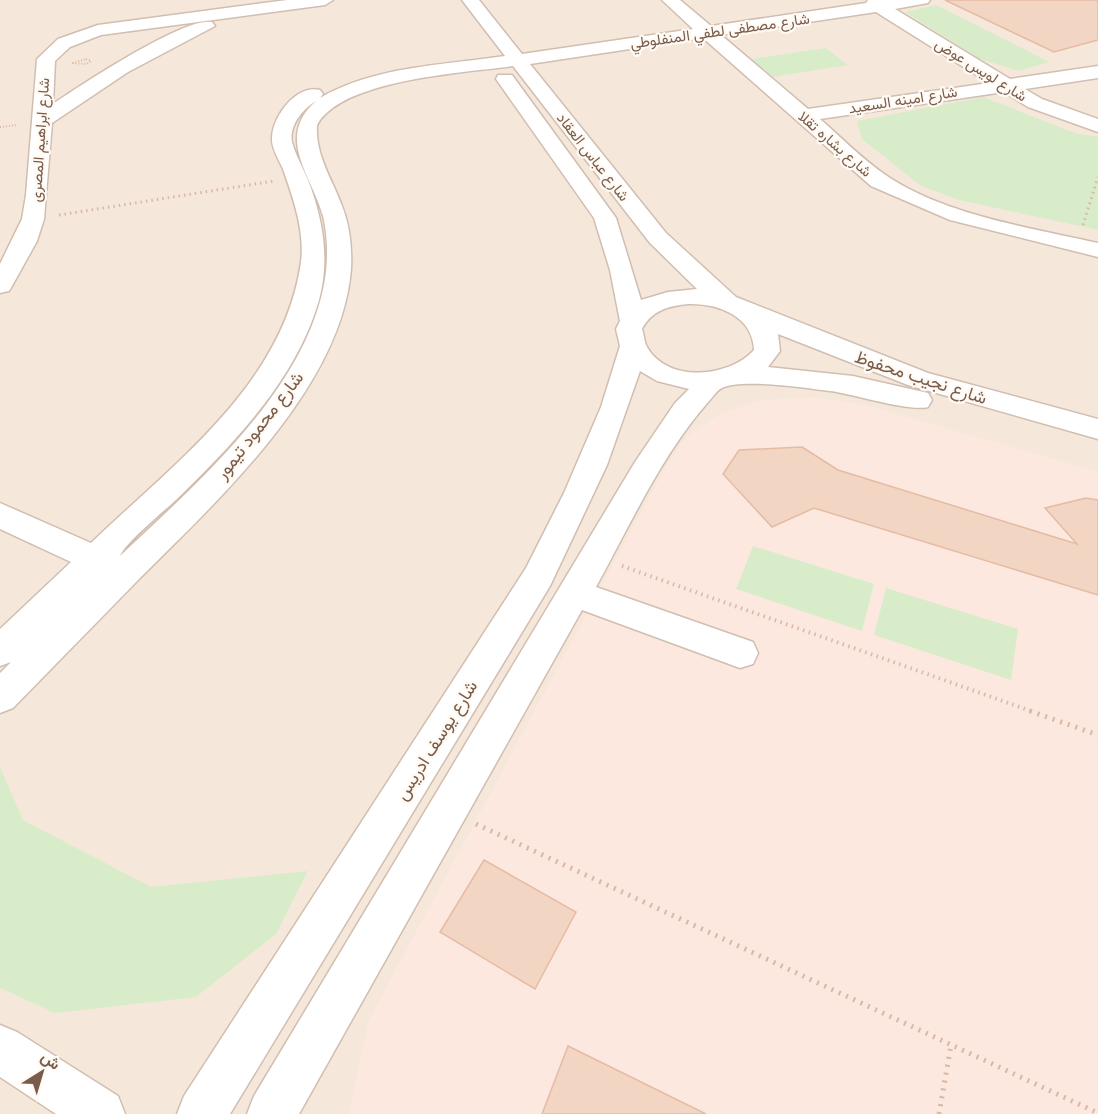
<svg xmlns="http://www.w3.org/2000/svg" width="1098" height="1114" font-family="Roboto,Vazirmatn,sans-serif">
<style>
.residential{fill:#f5e8da}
.commercial{fill:#fde8e0}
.green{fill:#d8ecc9}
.building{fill:#f3d5c3;stroke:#e6bba3;stroke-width:1.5}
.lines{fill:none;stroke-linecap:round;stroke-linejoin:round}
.minor-casing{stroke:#d1beb0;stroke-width:3}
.path-far3{stroke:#d9b8a5;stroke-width:2;stroke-dasharray:1 2;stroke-linecap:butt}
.path-far2{stroke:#d9b8a5;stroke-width:3;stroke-dasharray:1.5 4;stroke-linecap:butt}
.path-far1{stroke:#d9b8a5;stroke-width:4;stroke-dasharray:1.5 4.5;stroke-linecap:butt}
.path{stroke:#d9b8a5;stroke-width:5;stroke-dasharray:2 6;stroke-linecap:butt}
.minor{fill:#fff;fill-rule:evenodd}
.labels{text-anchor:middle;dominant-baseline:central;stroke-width:4.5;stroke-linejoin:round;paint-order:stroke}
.far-street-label{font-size:15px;fill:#7a5c4d;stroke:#fffaf3}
.street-label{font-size:18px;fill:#7a5c4d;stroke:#fffaf3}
</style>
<rect width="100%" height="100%" fill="#fdf6ec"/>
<rect class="residential" x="0" y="0" width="1098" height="1114"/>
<path class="commercial" d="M814 397 865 405 1098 472V1114H349L369 1020 665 468 687 436 721 413 765 400Z"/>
<g class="green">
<path d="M936 5 1049 62 1019 71 980 59 905 12Z"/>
<path d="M826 48 848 65 772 77 751 59Z"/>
<path d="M983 97 1075 133 1098 137V230L959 200 921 186 862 139 857 121Z"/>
<path d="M753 546 874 584 862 631 736 589Z"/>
<path d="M886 588 1018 629 1011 680 874 635Z"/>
<path d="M0 767 23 820 151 887 308 871 276 934 196 997 55 1013 0 988Z"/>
</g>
<g class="building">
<path d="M945 0H1098V40L1054 52Z"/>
<path d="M802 447 838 470 1077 544 1045 508 1086 498 1098 500V595L814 508 772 527 723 474 739 450Z"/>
<path d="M484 860 576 912 535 989 440 932Z"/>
<path d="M568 1046 706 1114H542Z"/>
</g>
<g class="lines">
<g class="minor-casing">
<g id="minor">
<path d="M287 0H333L325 5 101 35 70 47 55 61 53 104C79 86 185 16 212 22L215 26 128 72 52 123 44 219 37 241 12 286 9 291 0 293V264L22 219 26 195 37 59 58 39 98 25Z"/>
<path d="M462 0H479L522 54 693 29 662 0H680L711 26 866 3 868 0H930L928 3 895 9 1010 79 1098 66V78L1025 89 1042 99 1098 119V132L1028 107 1004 92 820 119C842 138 863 160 887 176 945 215 1031 228 1098 243V257L950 220 871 186 703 38 530 64 666 233 736 297 928 373 1098 419V439L908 385 778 334 780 351 768 367 853 376 928 393 932 400 928 407C909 412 854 394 830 391 808 388 741 378 722 388 717 390 713 397 709 401 662 454 630 525 596 587L753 642 758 653 753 664 740 668 582 610 299 1114H247L254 1096 635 462 675 403 689 389 657 381 640 371 607 465 550 586 230 1114H177L184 1096 526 568 564 493 601 407 620 346 616 329 620 321 610 270 594 218 496 79 498 75H512L616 218 641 300 668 292 697 289 650 243 513 66C464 73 342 79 317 125 315 155 332 179 342 206 350 226 352 248 351 269 342 387 219 499 140 578 98 621 55 665 13 708L0 713V673L11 662 0 666V629L71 562 0 529V503L91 543C174 463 284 384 301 262 305 231 293 198 283 169 279 160 272 149 272 140 271 118 296 84 320 90L323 94 320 98C374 66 445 65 505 56ZM876 12 989 83 808 109 721 35ZM316 101C275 137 311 174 323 216 328 237 328 259 325 279 307 389 197 483 120 556 126 542 163 512 177 499 234 443 296 380 319 300 330 260 323 219 308 180 303 168 295 154 292 142 289 125 303 109 316 101ZM688 304C718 303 753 316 754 350 730 377 668 384 647 347 644 342 644 334 642 329 652 310 669 306 688 304Z"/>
<path d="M0 1025 17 1032 118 1096 125 1114H56L0 1077Z"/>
</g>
</g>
<g class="path-far3">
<path d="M86 59 91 61 87 64 73 63Z"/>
<path d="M0 127 17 125"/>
</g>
<g class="path-far2">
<path d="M59 215 274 181"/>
<path d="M1083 225 1098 177"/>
</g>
<path class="path-far1" d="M622 566 1034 712"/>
<g class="path">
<path d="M1030 711 1098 735"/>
<path d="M476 824 1098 1113"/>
<path d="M939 1114 951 1045"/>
</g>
<use href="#minor" class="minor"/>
</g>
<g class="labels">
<g class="far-street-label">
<text transform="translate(720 31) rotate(-8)">شارع مصطفى لطفي المنفلوطي</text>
<text transform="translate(981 70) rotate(32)">شارع لويس عوض</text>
<text transform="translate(903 100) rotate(-9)">شارع امينه السعيد</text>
<text transform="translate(40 140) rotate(-86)">شارع ابراهيم المصرى</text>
<text transform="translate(835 144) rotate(41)">شارع بشاره تقلا</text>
<text transform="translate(593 157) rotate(52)">شارع عباس العقاد</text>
</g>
<g class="street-label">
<text transform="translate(921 377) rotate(18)">شارع نجيب محفوظ</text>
<text transform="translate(259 425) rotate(-52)">شارع محمود تيمور</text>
<text transform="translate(436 740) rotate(-58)">شارع يوسف ادريس</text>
</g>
</g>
<g transform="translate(42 1072) rotate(37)" stroke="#fffaf3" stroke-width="4.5" paint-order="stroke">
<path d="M0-4.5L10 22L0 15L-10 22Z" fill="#7a5c4d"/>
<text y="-9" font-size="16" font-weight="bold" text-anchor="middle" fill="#7a5c4d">ش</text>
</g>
</svg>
